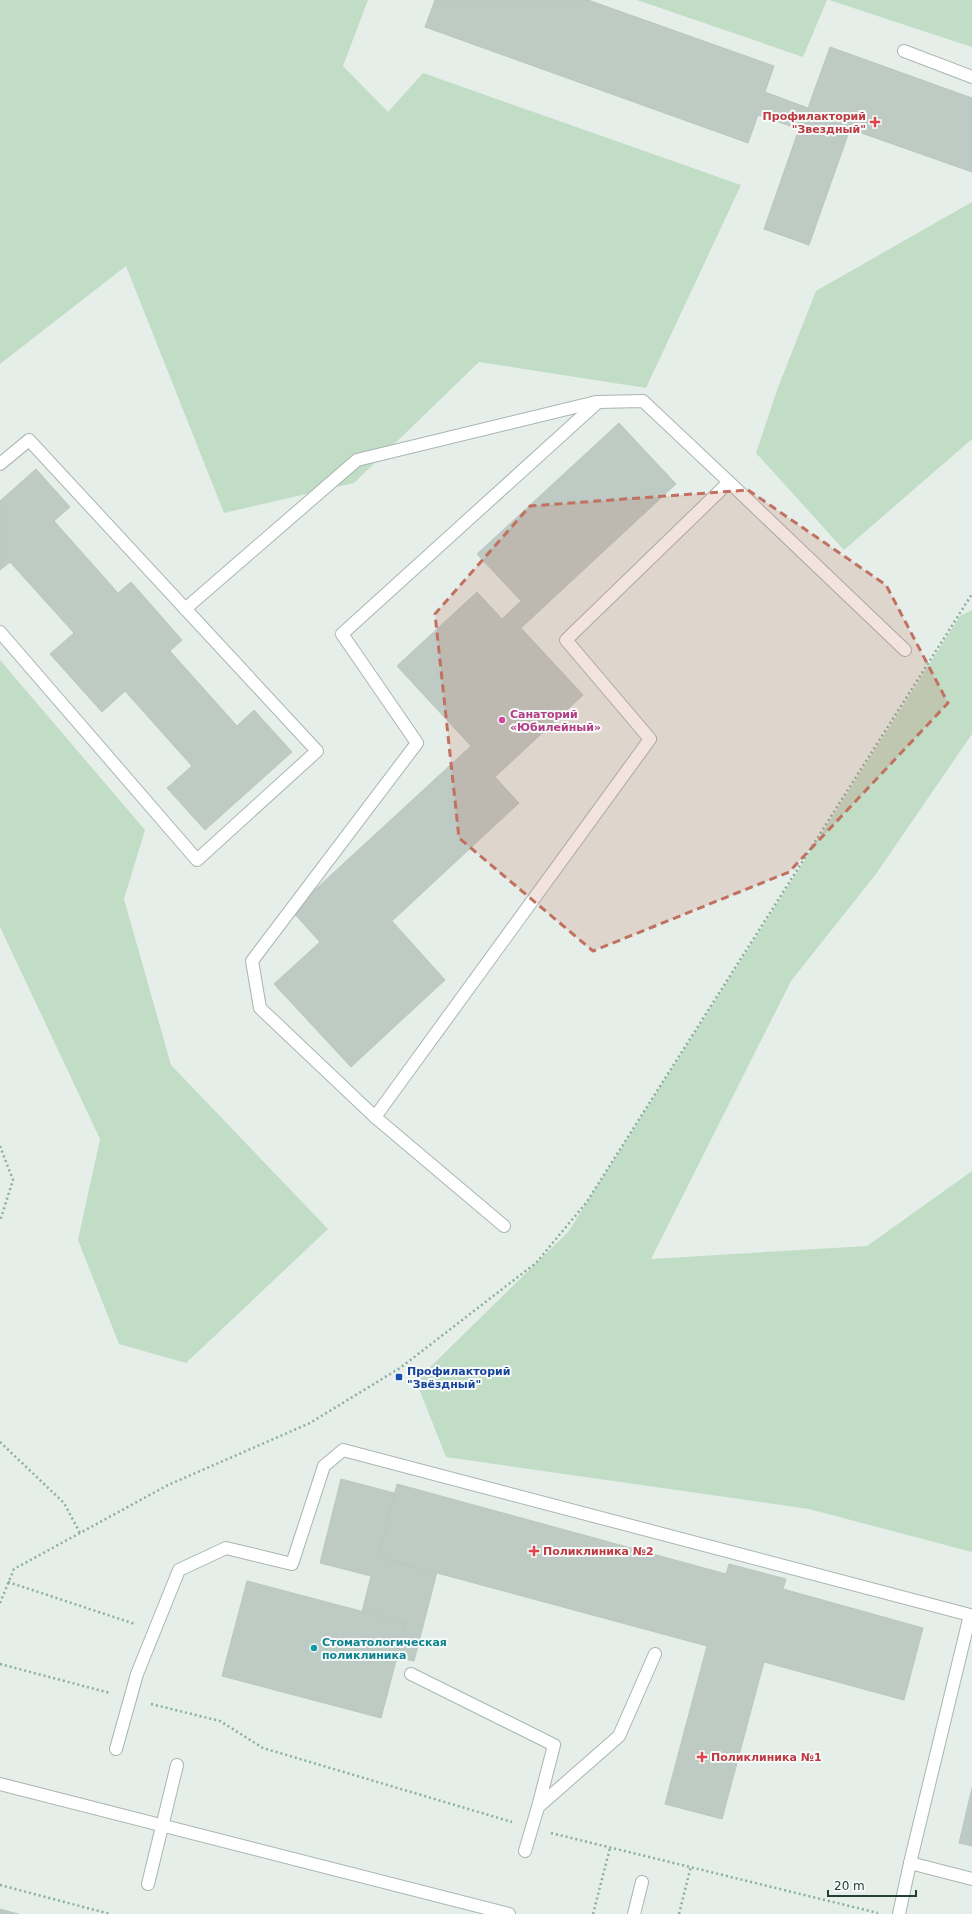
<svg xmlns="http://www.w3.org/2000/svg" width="972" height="1914" font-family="'DejaVu Sans',sans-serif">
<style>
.green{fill:#c1ddc6}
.building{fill:#becbc5;stroke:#b9c7c0}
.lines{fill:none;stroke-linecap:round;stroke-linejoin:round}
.minor-casing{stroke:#a9b6b0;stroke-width:14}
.path{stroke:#89af9f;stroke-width:2.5;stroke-dasharray:2 3;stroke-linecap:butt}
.minor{stroke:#fff;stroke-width:12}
.marked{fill:#c07160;fill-opacity:0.2;stroke:#c07160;stroke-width:3;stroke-dasharray:8 5;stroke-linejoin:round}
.health-dot{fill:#e0444e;stroke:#f6faf8;stroke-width:1.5}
.hotel-dot{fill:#d1479c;stroke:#f6faf8;stroke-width:1.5}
.transit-dot{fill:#1a4fb4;stroke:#f6faf8;stroke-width:1.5}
.culture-dot{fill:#0f9aa8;stroke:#f6faf8;stroke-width:1.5}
.labels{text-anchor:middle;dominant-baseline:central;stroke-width:4;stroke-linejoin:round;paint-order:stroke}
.health-label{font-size:11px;font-weight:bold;fill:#be3a42;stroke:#f6faf8;text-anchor:start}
.hotel-label{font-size:11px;font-weight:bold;fill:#b23c85;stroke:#f6faf8;text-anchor:start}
.transit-label{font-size:11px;font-weight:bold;fill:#164399;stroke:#f6faf8;text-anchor:start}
.culture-label{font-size:11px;font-weight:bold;fill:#0d838f;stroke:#f6faf8;text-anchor:start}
</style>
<rect width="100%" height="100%" fill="#e6eee9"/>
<g class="green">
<path d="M0 0H368L343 66 388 112 423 73 741 185 646 388 479 362 354 483 224 513 126 266 0 364Z"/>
<path d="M637 0H827L803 57Z"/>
<path d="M829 0H972V47Z"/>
<path d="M972 202V439L844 550 756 453 777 390 816 291Z"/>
<path d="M972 610V734L876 874 791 981 651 1259 867 1246 972 1171V1552L809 1509 446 1457 416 1381 568 1232 960 616Z"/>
<path d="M0 660 145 830 124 899 171 1065 328 1229 186 1363 119 1344 78 1240 100 1139 0 927Z"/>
</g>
<g class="building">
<path d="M435 0H588L774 66 765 92 808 108 830 47 972 98V172L850 129 809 245 764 229 799 129 758 115 748 143 425 27Z"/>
<path d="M619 423 676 484 521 628 583 695 495 777 519 803 392 921 445 980 351 1067 274 984 320 942 292 911 471 746 397 666 477 592 502 619 521 601 477 554Z"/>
<path d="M36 469 70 507 54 521 118 593 131 582 182 640 170 651 237 726 254 710 292 752 205 830 167 788 192 766 125 691 102 712 50 654 74 633 10 562 0 570V501Z"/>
<path d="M341 1479 394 1493 378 1557 437 1572 414 1661 397 1657 406 1623 362 1612 371 1576 320 1563Z"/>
<path d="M397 1484 726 1574 729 1564 786 1579 783 1589 923 1628 904 1700 764 1662 722 1819 665 1804 707 1646 378 1557Z"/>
<path d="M247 1581 406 1623 381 1718 222 1676Z"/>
<path d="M972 1788V1846L959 1843Z"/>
<path d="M0 1909 18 1914H0Z"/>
</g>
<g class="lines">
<g class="minor-casing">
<g id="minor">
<path d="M904 51 972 77"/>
<path d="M0 464 29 440 317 751 197 860 0 632"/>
<path d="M185 609 357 460 596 402"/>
<path d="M375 1117 260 1008 252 961 417 743 342 634 598 402 643 401 729 482"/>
<path d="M504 1226 375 1117 650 739 566 640 729 482 905 650"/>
<path d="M411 1674 554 1745 538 1807"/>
<path d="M116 1749 137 1674 179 1570 226 1548 292 1564 324 1466 343 1450 970 1615 910 1863"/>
<path d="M0 1784 509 1914"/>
<path d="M525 1851 538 1807 619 1736 655 1654"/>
<path d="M148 1884 177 1765"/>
<path d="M634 1914 642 1882"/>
<path d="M899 1914 910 1863 972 1879"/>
</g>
</g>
<g class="path">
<path d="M0 1146 13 1180 0 1221"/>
<path d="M0 1442 64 1503 80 1533"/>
<path d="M8 1582 135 1624"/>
<path d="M0 1603 14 1569 168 1485 310 1423 400 1368 536 1263 586 1203 972 594"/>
<path d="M0 1664 110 1693"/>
<path d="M151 1704 220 1721 263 1748 512 1822"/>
<path d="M551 1833 878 1913"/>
<path d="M0 1885 110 1914"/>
<path d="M593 1914 610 1848"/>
<path d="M679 1914 691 1866"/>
</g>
<use href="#minor" class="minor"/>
</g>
<path class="marked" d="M748 490 886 585 948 703 789 872 593 951 459 838 435 614 530 506Z"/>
<g class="health-dot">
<path d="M873 116h4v4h4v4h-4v4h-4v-4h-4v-4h4z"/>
<path d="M532 1545h4v4h4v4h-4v4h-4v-4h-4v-4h4z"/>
<path d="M700 1751h4v4h4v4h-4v4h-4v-4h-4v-4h4z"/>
</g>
<circle class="hotel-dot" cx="502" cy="720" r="4"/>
<rect class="transit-dot" x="395" y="1373" width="8" height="8" rx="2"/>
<circle class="culture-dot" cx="314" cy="1648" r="4"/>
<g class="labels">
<g class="health-label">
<text x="866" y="116" text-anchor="end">Профилакторий<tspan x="866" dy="13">"Звездный"</tspan></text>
<text x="543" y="1551">Поликлиника №2</text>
<text x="711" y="1757">Поликлиника №1</text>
</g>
<g class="hotel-label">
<text x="510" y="714">Санаторий<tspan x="510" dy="13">«Юбилейный»</tspan></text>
</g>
<g class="transit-label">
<text x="407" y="1371">Профилакторий<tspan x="407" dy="13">"Звёздный"</tspan></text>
</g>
<g class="culture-label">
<text x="322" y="1642">Стоматологическая<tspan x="322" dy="13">поликлиника</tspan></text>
</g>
</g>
<path d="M828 1890v6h88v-6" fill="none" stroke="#263f36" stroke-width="2"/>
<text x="834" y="1890" font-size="12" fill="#263f36" stroke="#f6faf8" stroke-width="3" paint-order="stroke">20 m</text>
</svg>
